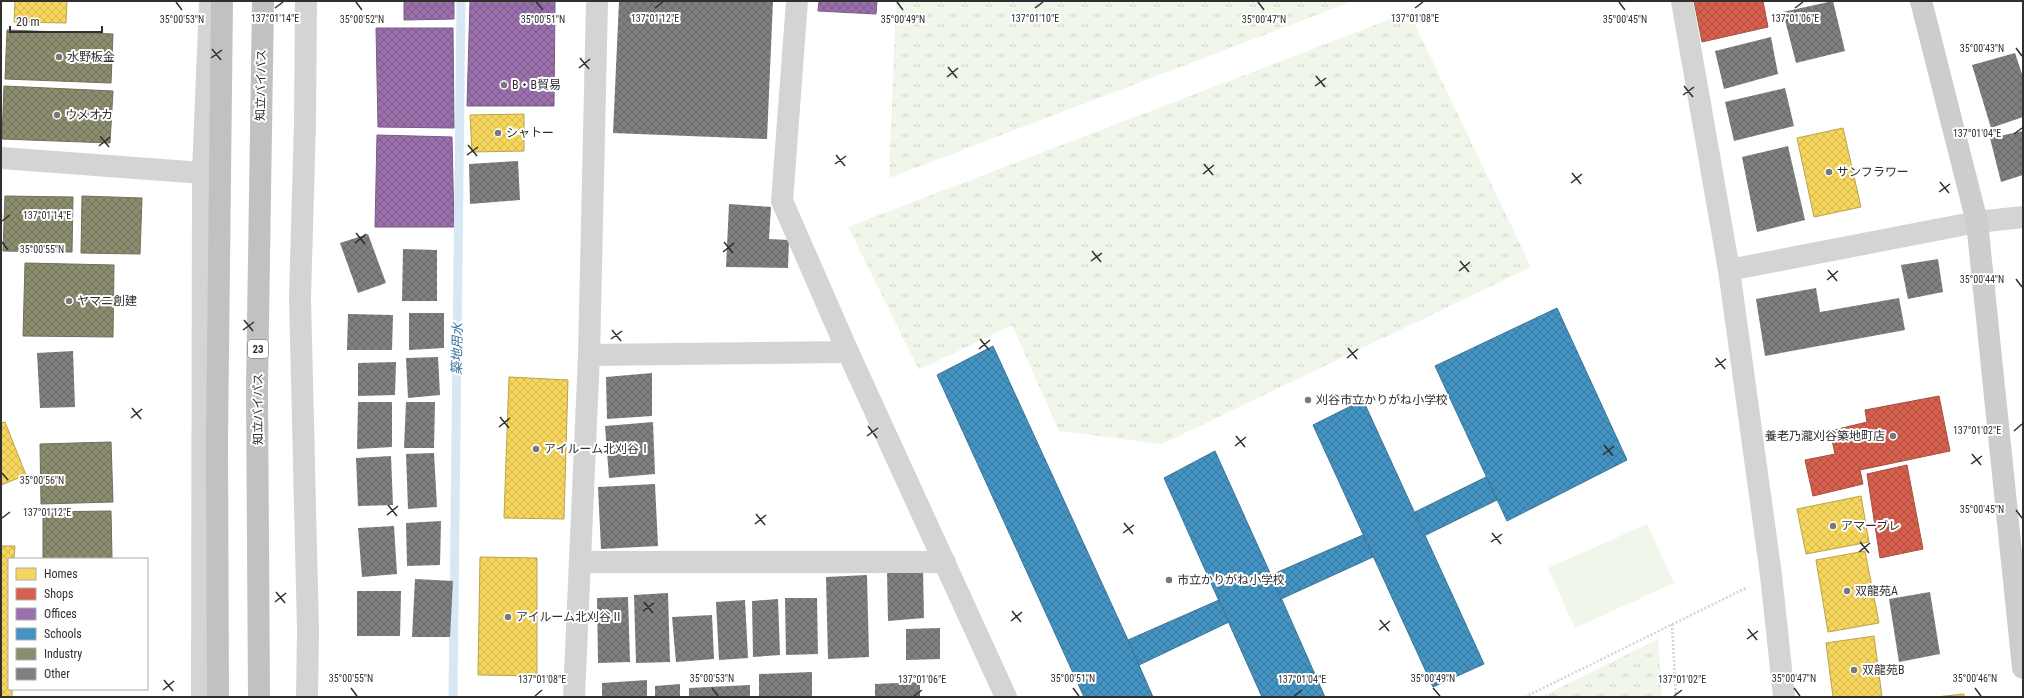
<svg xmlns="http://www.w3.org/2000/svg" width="2024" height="698" font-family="'Roboto Condensed','Noto Sans JP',sans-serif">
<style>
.grass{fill:#f1f6eb}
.park{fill:url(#park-tufts)}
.homes{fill:url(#homes-cross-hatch);stroke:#baa34e}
.shops{fill:url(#shops-cross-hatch);stroke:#a45144}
.offices{fill:url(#offices-cross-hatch);stroke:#795c86}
.schools{fill:url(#schools-cross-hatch);stroke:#3d7597}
.industry{fill:url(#industry-cross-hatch);stroke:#70705b}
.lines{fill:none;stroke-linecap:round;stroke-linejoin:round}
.stream{stroke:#d7e8f4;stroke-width:9}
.building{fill:url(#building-cross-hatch)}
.path{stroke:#d4d4d4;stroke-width:2.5;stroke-dasharray:2 2;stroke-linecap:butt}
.street{stroke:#d4d4d4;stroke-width:22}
.secondary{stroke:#cdcdcd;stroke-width:22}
.highway{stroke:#c1c1c1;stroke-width:22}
.ticks{fill:none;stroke:#2f2f2f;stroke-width:1.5}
.poi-dot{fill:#787878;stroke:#fff;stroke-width:1.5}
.labels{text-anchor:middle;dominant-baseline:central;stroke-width:4;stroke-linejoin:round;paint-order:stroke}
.shield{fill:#fff;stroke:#6d6d6d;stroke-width:1}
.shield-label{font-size:11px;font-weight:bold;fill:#2f2f2f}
.poi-label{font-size:12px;fill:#2f2f2f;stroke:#fff;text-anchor:start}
.street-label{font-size:12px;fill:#2f2f2f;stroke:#fff}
.water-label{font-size:13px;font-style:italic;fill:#346f9a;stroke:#fff}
.ticks-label{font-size:10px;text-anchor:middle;fill:#2f2f2f;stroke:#fff;stroke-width:4;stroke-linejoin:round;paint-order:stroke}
</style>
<defs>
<pattern id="park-tufts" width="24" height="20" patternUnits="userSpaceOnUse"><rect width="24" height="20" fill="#f1f6eb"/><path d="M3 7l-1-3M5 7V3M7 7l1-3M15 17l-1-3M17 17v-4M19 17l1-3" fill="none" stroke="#cfd3ca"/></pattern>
<pattern id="homes-cross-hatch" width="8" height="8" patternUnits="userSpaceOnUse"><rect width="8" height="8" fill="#f6d55c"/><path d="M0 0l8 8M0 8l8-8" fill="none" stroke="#d3b750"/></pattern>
<pattern id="shops-cross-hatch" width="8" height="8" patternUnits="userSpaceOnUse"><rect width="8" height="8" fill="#d6604d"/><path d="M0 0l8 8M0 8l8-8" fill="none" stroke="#ae5040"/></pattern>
<pattern id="offices-cross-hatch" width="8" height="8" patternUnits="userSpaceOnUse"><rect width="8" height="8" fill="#9970ab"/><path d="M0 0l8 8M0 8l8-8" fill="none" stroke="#7d5c8c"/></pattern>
<pattern id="schools-cross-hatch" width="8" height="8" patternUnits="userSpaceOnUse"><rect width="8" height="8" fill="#4393c3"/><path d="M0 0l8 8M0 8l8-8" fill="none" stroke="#38789f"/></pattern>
<pattern id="industry-cross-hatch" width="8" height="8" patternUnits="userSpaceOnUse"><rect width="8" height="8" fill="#8c8c6e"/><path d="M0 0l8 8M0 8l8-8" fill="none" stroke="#73735b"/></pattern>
<pattern id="building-cross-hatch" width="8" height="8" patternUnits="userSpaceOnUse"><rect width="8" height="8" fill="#7f7f7f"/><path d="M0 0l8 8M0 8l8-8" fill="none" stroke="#686868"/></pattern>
</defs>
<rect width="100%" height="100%" fill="#fff"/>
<path class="grass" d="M1647 524 1674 583 1575 628 1548 568Z"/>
<g class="park">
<path d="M896 1H1353L889 178Z"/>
<path d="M1409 12 1531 267 1162 444 1059 431 1012 325 919 370 848 227Z"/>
<path d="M1658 639 1662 697H1541Z"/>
</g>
<g class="homes">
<path d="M15 1H67L66 23 14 22Z"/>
<path d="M524 114V151L472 152 470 115Z"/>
<path d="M1843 128 1861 207 1814 217 1797 138Z"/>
<path d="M509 377 568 380 564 519 504 518Z"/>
<path d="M5 422 26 475 1 485V423Z"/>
<path d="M1861 496 1869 542 1806 554 1797 509Z"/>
<path d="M1 546H15L14 559H9V689H12V697H1Z"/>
<path d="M1865 551 1879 623 1828 632 1816 560Z"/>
<path d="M480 557 537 558V676L478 675Z"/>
<path d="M1874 636 1882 697H1833L1826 643Z"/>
<path d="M1964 694V697H1936Z"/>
</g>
<g class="shops">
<path d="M1694 1H1763L1768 27 1702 42Z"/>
<path d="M1939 396 1950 451 1860 470 1863 484 1813 496 1805 460 1835 454 1830 431 1867 422 1865 410Z"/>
<path d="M1907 465 1923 549 1880 558 1867 474Z"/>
</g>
<g class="offices">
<path d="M404 1H454V19L404 20Z"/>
<path d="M470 1H555L554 106H467Z"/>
<path d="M819 1H877L876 14 818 11Z"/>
<path d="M376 28H453L454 128 378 127Z"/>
<path d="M377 135 452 137 454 227H375Z"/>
</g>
<g class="schools">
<path d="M1557 308 1627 460 1507 521 1435 366Z"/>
<path d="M993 346 1128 640 1153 697H1084L937 375Z"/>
<path d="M1363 400 1484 664 1433 687 1313 425Z"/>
<path d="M1215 451 1271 575 1325 697H1262L1164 478Z"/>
<path d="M1486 477 1497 500 1426 535 1415 512Z"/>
<path d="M1363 535 1373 557 1281 599 1271 575Z"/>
<path d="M1219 600 1229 622 1139 665 1128 640Z"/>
</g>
<g class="industry">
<path d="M7 30 113 34 111 83 5 79Z"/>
<path d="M4 86 113 91 110 143 2 139Z"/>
<path d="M5 196 73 197 72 252 3 251Z"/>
<path d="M82 196 142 198 140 254 81 253Z"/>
<path d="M25 263 114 265 113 337 23 336Z"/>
<path d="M111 442 113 502 41 504 40 444Z"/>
<path d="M111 511 112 559H43V512Z"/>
</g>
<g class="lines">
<path class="stream" d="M453 697 461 1"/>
</g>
<g class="building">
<path d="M619 1H773L767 139 613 133Z"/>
<path d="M1833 1 1845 51 1796 63 1783 12Z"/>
<path d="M1771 37 1778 74 1724 89 1715 51Z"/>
<path d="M2015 53 2023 77V117L1991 128 1972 65Z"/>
<path d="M1785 88 1794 126 1734 141 1725 102Z"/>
<path d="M2023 131V175L2001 182 1990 138Z"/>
<path d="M1788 146 1805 220 1757 232 1742 157Z"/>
<path d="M518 161 520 200 470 204 469 164Z"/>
<path d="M729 204 771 207 769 239 789 240 788 268 726 267Z"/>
<path d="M368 234 386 283 358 293 340 243Z"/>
<path d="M403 249 437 250V301H402Z"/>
<path d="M1938 259 1943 292 1908 299 1901 265Z"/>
<path d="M1816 288 1820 312 1899 298 1905 330 1765 356 1756 299Z"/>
<path d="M409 313H444V348L409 350Z"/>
<path d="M348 314 393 315 392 350H347Z"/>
<path d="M73 351 75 407 40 408 37 353Z"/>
<path d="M438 357 440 395 408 398 406 358Z"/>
<path d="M396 362 395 395 358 396V363Z"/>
<path d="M652 373V416L607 419 606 377Z"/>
<path d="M358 402H392V447L357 449Z"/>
<path d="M406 402H435L434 448H404Z"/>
<path d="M653 422 655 474 609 478 605 426Z"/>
<path d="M434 453 437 507 408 509 406 454Z"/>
<path d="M391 456 393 505 358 506 356 458Z"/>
<path d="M655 484 658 546 601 549 598 487Z"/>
<path d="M441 521 440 565 407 566 406 523Z"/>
<path d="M394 526 397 574 362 577 358 528Z"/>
<path d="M923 568 924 618 888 621 887 570Z"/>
<path d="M867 575 869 657 828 659 826 577Z"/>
<path d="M415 579 453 581 450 637H412Z"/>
<path d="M357 591H401L400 636H357Z"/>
<path d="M1930 592 1940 654 1899 662 1889 599Z"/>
<path d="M668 593 670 662 636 663 634 595Z"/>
<path d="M628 597 630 662 598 663 597 598Z"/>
<path d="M785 598H817L818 654 786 655Z"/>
<path d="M778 599 780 655 753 657 752 601Z"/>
<path d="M745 600 748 658 719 660 716 602Z"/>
<path d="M712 615 714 659 676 662 672 617Z"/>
<path d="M940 628V659L906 660V629Z"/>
<path d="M812 672V697H759V674Z"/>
<path d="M647 680V697H602V683Z"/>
<path d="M920 682V697H875V684Z"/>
<path d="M680 684V697H655V686Z"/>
<path d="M750 685V697H689V688Z"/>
</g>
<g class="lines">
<g class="path">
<path d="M1672 624 1676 697"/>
<path d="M1525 697 1746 588"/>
</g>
<g class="street">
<path d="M306 1 305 122 300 298 308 630 307 697"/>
<path d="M797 1 782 201 848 352 1006 697"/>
<path d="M1682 1 1729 270 1771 575 1784 697"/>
<path d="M1 158 203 173"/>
<path d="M1729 270 1977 222 2023 217"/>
<path d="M589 355 848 352"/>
<path d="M580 562H945"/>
<path d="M202 697 203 173 210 1"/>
<path d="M574 697 589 355 597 1"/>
</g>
<path class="secondary" d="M1921 1 1977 222 2023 668"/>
<g class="highway">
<path d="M218 697 217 441 222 1"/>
<path d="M259 697 257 388 263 1"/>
</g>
</g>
<path class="ticks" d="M176 2 182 10M356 2 362 10M536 2 543 10M897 2 903 10M1258 2 1264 10M1619 2 1625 10M275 8 283 2M655 8 663 2M1035 8 1043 2M1415 8 1423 2M1795 8 1803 2M2016 48 2022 56M212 49 221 60M211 58 222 50M580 58 589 69M948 67 957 78M579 68 590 59M1316 76 1325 87M947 77 958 68M1315 86 1326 78M1684 86 1693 97M1683 95 1694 87M2014 134 2022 128M100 136 109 147M468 145 477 156M99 146 110 137M467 155 478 147M836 155 845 166M835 164 846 156M1204 164 1213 175M1572 173 1581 184M1203 174 1214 165M1940 182 1949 193M1571 183 1582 174M1939 192 1950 184M2 221 10 215M356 233 365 244M2 242 8 250M724 242 733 253M355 243 366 234M1092 251 1101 262M723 252 734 243M1091 261 1102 253M1460 261 1469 272M1828 270 1837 281M1459 271 1470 262M2016 279 2022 287M1827 280 1838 271M244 320 253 331M243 330 254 322M612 330 621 341M611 339 622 331M980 339 989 350M1348 348 1357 359M979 349 990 340M1347 358 1358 349M1716 358 1725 369M1715 367 1726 359M132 408 141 419M500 417 509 428M131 418 142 409M868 426 877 438M499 427 510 418M2014 431 2022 424M867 436 878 428M1236 436 1245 447M1604 445 1613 456M1235 446 1246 437M1972 454 1981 465M1603 455 1614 446M1971 464 1982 456M2 473 8 480M388 505 397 516M2016 510 2022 518M756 514 765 525M387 515 398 506M2 518 10 512M1124 523 1133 534M755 524 766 515M1123 533 1134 525M1492 533 1501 544M1491 542 1502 534M1860 542 1869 553M1859 552 1870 543M276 592 285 603M275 602 286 593M644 602 653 613M643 611 654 603M1012 611 1021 622M1380 620 1389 631M1011 621 1022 612M1748 629 1757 640M1379 630 1390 621M1747 639 1758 631M164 680 173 691M351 688 357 696M712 688 718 696M1073 688 1079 696M1433 688 1440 696M1794 688 1800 696M1975 688 1981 696M163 690 174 681M535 696 542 690M914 696 922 690M1294 696 1302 690M1674 696 1682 690"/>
<g class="poi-dot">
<circle cx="59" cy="57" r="4"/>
<circle cx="504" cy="85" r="4"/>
<circle cx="57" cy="115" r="4"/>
<circle cx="498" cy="133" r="4"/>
<circle cx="1829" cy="172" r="4"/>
<circle cx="69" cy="301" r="4"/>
<circle cx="1308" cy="400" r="4"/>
<circle cx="1893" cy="436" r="4"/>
<circle cx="536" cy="449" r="4"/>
<circle cx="1833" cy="526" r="4"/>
<circle cx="1169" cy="580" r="4"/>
<circle cx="1847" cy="591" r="4"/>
<circle cx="508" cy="617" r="4"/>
<circle cx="1854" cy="670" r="4"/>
</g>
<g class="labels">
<rect class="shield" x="248" y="340" width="20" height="18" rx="3"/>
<g class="shield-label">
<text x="258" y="349">23</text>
</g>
<g class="poi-label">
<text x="67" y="57">水野板金</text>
<text x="512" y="85">B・B貿易</text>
<text x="65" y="115">ウメオカ</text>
<text x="506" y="133">シャトー</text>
<text x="1837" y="172">サンフラワー</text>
<text x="77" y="301">ヤマニ創建</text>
<text x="1316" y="400">刈谷市立かりがね小学校</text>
<text x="1885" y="436" text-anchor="end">養老乃瀧刈谷築地町店</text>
<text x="544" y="449">アイルーム北刈谷Ⅰ</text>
<text x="1841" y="526">アマーブレ</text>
<text x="1177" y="580">市立かりがね小学校</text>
<text x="1855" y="591">双龍苑A</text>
<text x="516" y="617">アイルーム北刈谷Ⅱ</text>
<text x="1862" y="670">双龍苑B</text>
</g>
<g class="street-label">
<text transform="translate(261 85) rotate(-89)">知立バイパス</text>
<text transform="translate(258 409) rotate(-90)">知立バイパス</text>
</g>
<g class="water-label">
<text transform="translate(457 349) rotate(-89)">築地用水</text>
</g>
</g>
<g class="ticks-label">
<text x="275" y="22">137°01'14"E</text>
<text x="655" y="22">137°01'12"E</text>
<text x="1035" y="22">137°01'10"E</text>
<text x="1415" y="22">137°01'08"E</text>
<text x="1795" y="22">137°01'06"E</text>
<text x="182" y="23">35°00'53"N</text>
<text x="362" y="23">35°00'52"N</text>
<text x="543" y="23">35°00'51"N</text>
<text x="903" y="23">35°00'49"N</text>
<text x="1264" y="23">35°00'47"N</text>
<text x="1625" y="23">35°00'45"N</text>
<text x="1982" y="52">35°00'43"N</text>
<text x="1977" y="137">137°01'04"E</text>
<text x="47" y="219">137°01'14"E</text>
<text x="42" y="253">35°00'55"N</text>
<text x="1982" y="283">35°00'44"N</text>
<text x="1977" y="434">137°01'02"E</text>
<text x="42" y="484">35°00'56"N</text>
<text x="1982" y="513">35°00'45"N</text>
<text x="47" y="516">137°01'12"E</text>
<text x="351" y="682">35°00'55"N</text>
<text x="712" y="682">35°00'53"N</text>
<text x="1073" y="682">35°00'51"N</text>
<text x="1433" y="682">35°00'49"N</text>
<text x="1794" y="682">35°00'47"N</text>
<text x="1975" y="682">35°00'46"N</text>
<text x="542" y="683">137°01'08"E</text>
<text x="922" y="683">137°01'06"E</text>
<text x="1302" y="683">137°01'04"E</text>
<text x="1682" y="683">137°01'02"E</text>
</g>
<rect width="2024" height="698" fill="none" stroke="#2f2f2f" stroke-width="4"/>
<rect x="8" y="558" width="140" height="132" fill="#ffffff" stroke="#acacac"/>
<rect x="16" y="568" width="20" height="12" fill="#f6d55c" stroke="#acacac"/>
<text x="44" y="578" font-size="12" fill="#2f2f2f">Homes</text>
<rect x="16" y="588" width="20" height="12" fill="#d6604d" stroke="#acacac"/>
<text x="44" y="598" font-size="12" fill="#2f2f2f">Shops</text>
<rect x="16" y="608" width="20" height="12" fill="#9970ab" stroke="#acacac"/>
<text x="44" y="618" font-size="12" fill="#2f2f2f">Offices</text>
<rect x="16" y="628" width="20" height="12" fill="#4393c3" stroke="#acacac"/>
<text x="44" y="638" font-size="12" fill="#2f2f2f">Schools</text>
<rect x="16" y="648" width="20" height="12" fill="#8c8c6e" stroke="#acacac"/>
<text x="44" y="658" font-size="12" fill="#2f2f2f">Industry</text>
<rect x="16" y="668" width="20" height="12" fill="#7f7f7f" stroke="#acacac"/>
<text x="44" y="678" font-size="12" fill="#2f2f2f">Other</text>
<path d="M10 26v6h92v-6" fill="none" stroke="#2f2f2f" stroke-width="2"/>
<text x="16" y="26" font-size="12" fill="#2f2f2f" stroke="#ffffff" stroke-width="3" paint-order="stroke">20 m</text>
</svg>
